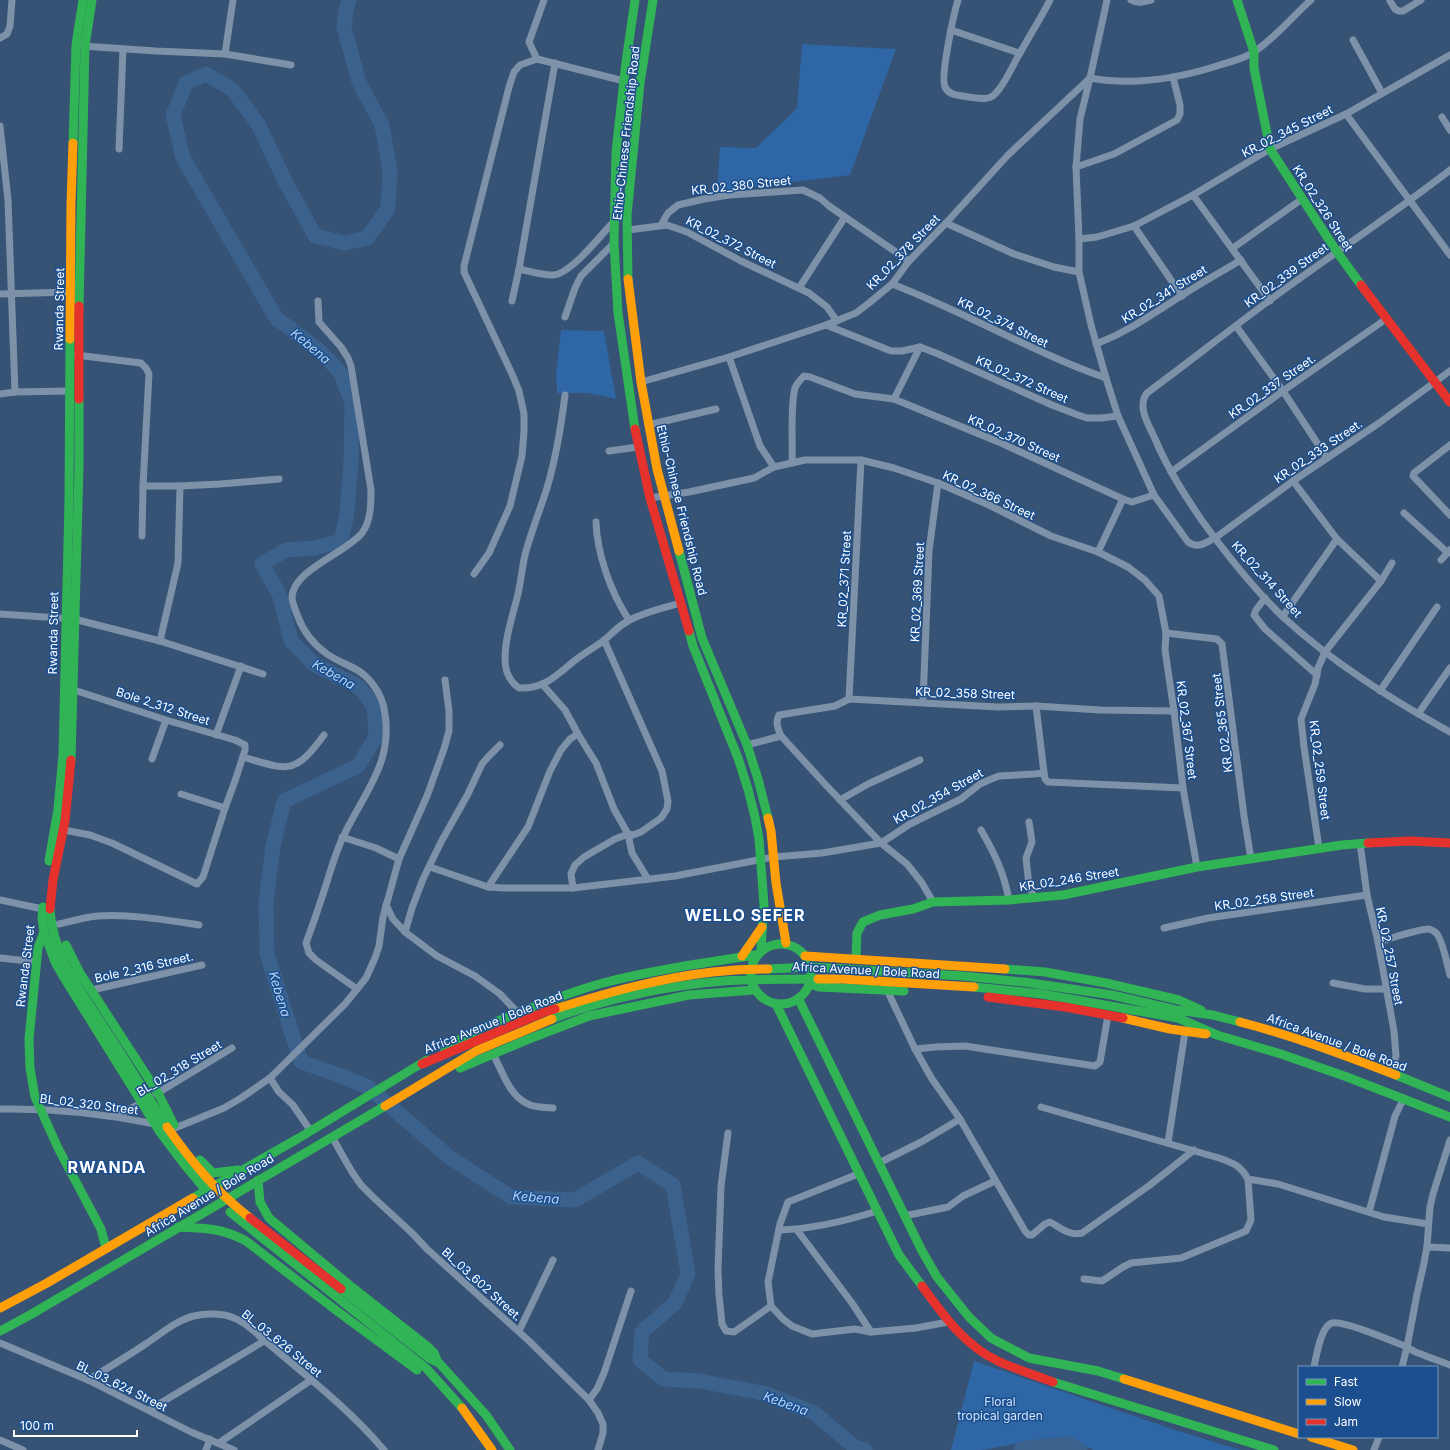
<svg xmlns="http://www.w3.org/2000/svg" width="1450" height="1450" font-family="Inter,sans-serif">
<style>
.green{fill:#2f66a5}
.lines{fill:none;stroke-linecap:round;stroke-linejoin:round}
.river{stroke:#3b618d;stroke-width:15}
.street{stroke:#7d92a8;stroke-width:7}
.fast{stroke:#30b455;stroke-width:9}
.slow{stroke:#ff9f0a;stroke-width:9}
.jam{stroke:#e5322d;stroke-width:9}
.labels{text-anchor:middle;dominant-baseline:central;stroke-width:3;stroke-linejoin:round;paint-order:stroke}
.street-label{font-size:12px;fill:#fff;stroke:#1b4f8f}
.park-label{font-size:12px;fill:#cfe3fa;stroke:#1b4f8f}
.water-label{font-size:13px;font-style:italic;fill:#b5d3f5;stroke:#1b4f8f}
.district-label{font-size:16px;font-weight:bold;letter-spacing:1px;fill:#fff;stroke:#1b4f8f}
</style>
<rect width="100%" height="100%" fill="#365274"/>
<g class="green">
<path d="M802 44 896 49 850 175 717 191 720 147 756 148 797 108Z"/>
<path d="M561 330 604 331 616 399 588 393H557L556 373Z"/>
<path d="M974 1361 1178 1431 1241 1450H1093L1072 1440 1047 1438 982 1450H951Z"/>
</g>
<g class="lines">
<g class="river">
<path d="M349 0 346 10 344 27 359 82 382 125 390 171 388 209 367 238 345 243 315 236 286 183 258 124 232 89 206 74 186 83 173 115 183 158 276 318 320 351 340 372 352 403 351 462 347 513 341 541 315 548 286 550 262 564 280 596 291 641 315 665 358 686 374 706 376 737 358 766 284 801 273 846 266 902 267 954 301 1062 339 1075 368 1087 449 1157 511 1197 575 1200 638 1163 673 1185 688 1274 675 1303 642 1332 640 1360 664 1379 699 1381 767 1394 814 1413 855 1447 865 1450"/>
<path d="M1021 1450 1026 1448 1069 1444 1080 1450"/>
</g>
<g class="street">
<path d="M958 0C954 13 940 77 945 87 949 96 960 95 969 97 977 98 989 101 995 94 1006 83 1012 66 1020 53 1030 35 1041 18 1050 0"/>
<path d="M1107 0 1090 78 1080 119 1076 167 1079 239 1097 237 1134 226 1193 195 1270 149 1346 114 1450 55"/>
<path d="M1131 0C1138 4 1143 2 1151 0"/>
<path d="M1390 1 1395 9 1399 11H1403L1421 0"/>
<path d="M951 30 1019 53"/>
<path d="M0 38 7 34 10 26 12 0"/>
<path d="M1353 40 1382 93"/>
<path d="M82 46 156 51 225 54 291 65"/>
<path d="M225 54 233 0"/>
<path d="M537 59 529 42 544 0"/>
<path d="M1090 78C1134 86 1181 78 1223 64 1234 61 1245 58 1254 52 1274 39 1293 16 1311 0"/>
<path d="M1346 114 1450 255"/>
<path d="M1442 117 1450 130"/>
<path d="M0 126 8 200 15 392"/>
<path d="M119 149 123 49"/>
<path d="M1076 167 1114 154 1177 120 1180 114V105L1173 77"/>
<path d="M1450 170C1396 212 1340 249 1285 289 1238 323 1193 359 1147 393 1136 407 1150 427 1156 441 1168 470 1185 496 1203 522 1227 555 1254 589 1283 617 1333 663 1391 699 1450 732"/>
<path d="M1193 195 1270 301"/>
<path d="M946 223 1014 254 1054 267 1079 272"/>
<path d="M661 225 668 213 678 205 704 199 729 195 803 190 820 198 829 206 909 261"/>
<path d="M1134 226 1182 296"/>
<path d="M628 230 667 225 687 232 741 261 809 293 827 307 837 321"/>
<path d="M1233 248 1302 199"/>
<path d="M519 269C529 271 544 276 553 275 571 274 602 234 614 221"/>
<path d="M892 284C965 312 1032 352 1106 378"/>
<path d="M799 288 845 217"/>
<path d="M0 294 71 292"/>
<path d="M318 301 319 322 341 347 348 358 351 366 371 490C371 504 371 521 362 533 346 553 293 570 292 597 292 603 296 611 298 617 304 633 313 644 327 654 337 661 349 665 359 671 371 679 381 694 384 708 395 762 364 792 343 837 333 858 328 881 320 903 316 916 311 929 306 943L309 953 316 960 357 989"/>
<path d="M512 301 519 269 555 63"/>
<path d="M565 317 575 288 581 276 614 243"/>
<path d="M826 325 891 351H902L920 347 936 353 1052 405 1078 415 1087 418H1101L1118 416"/>
<path d="M1236 326 1283 391 1327 458"/>
<path d="M1096 344C1129 331 1151 315 1181 296 1201 283 1221 272 1241 260"/>
<path d="M76 355 141 363 146 368 149 374 143 486H180L220 484 279 479"/>
<path d="M729 357 760 446 774 467"/>
<path d="M641 382 729 357 826 325 856 313 869 303 892 284 909 261 946 223 1008 155 1089 79"/>
<path d="M0 394 15 392 70 391"/>
<path d="M565 395C561 427 556 458 547 488 540 510 531 532 525 555 522 568 521 581 518 594 513 615 505 637 505 659 505 671 509 681 519 688 544 689 556 676 574 661 583 654 593 648 602 642 611 635 618 626 628 621 644 612 663 608 681 603"/>
<path d="M894 399 920 347"/>
<path d="M648 425 716 409"/>
<path d="M1450 445 1414 473 1413 476 1450 515"/>
<path d="M609 451 638 447"/>
<path d="M792 463C793 442 790 407 795 388 797 383 800 380 804 376L810 377 855 394 894 399 1001 443 1123 499 1132 502 1154 495 1118 416 1106 378 1091 325 1079 272V239"/>
<path d="M1171 472 1283 391 1386 319"/>
<path d="M1293 481 1337 539 1381 581"/>
<path d="M1154 495 1188 542C1199 549 1204 543 1215 538L1293 481 1379 423 1450 371"/>
<path d="M650 498 689 492 754 478 774 467 805 460H861L894 468 938 483 989 505 1051 536 1098 552 1128 567 1145 580 1159 596 1166 633 1165 650 1174 711 1183 788 1197 867"/>
<path d="M1404 513 1448 553"/>
<path d="M596 522C597 554 611 593 629 620"/>
<path d="M142 536 143 486"/>
<path d="M1098 552 1123 499"/>
<path d="M1441 560 1450 550"/>
<path d="M474 574 489 553 510 506 522 456 524 431V414L519 391 512 374 464 272V266L509 87 514 72 520 65 537 59 624 81 640 83"/>
<path d="M1265 598 1256 610 1254 615 1265 629 1317 675"/>
<path d="M0 614 74 619 160 641 263 674"/>
<path d="M1283 616 1337 539"/>
<path d="M1166 633 1217 639 1222 644 1244 816 1251 859"/>
<path d="M160 641 178 563 180 486"/>
<path d="M542 684 565 710 578 734 596 763 614 809 628 834 632 853 648 879"/>
<path d="M1380 691 1437 607"/>
<path d="M849 699 861 460"/>
<path d="M923 702 929 551 938 483"/>
<path d="M1036 706 1044 773 1045 779 1048 782 1183 788"/>
<path d="M1418 714 1450 668"/>
<path d="M216 735 241 666"/>
<path d="M781 736C778 729 775 722 779 715L835 706 849 699 998 707 1036 706 1100 710 1174 711"/>
<path d="M747 745 781 736 783 738 824 783 881 843 907 864 922 883 933 902"/>
<path d="M243 757C288 770 294 776 324 735"/>
<path d="M152 759 166 720"/>
<path d="M181 794 225 808"/>
<path d="M840 800 868 784 920 760"/>
<path d="M1029 822 1032 842 1026 858 1029 886 1034 897"/>
<path d="M64 830 90 835 112 843 197 884 203 877 225 808 235 781 245 750V745L235 740 166 720 74 690"/>
<path d="M981 830C995 854 1004 873 1009 900"/>
<path d="M342 837 376 848 399 859"/>
<path d="M1360 843 1367 895 1378 942 1394 1031 1396 1056 1391 1073"/>
<path d="M1319 848 1304 747 1301 719 1315 684 1318 668 1325 652 1381 581 1392 563"/>
<path d="M430 867 488 887 504 888H573L675 876 774 857 822 853 881 843 910 824 961 799 980 784 989 780 999 776 1034 774 1044 773"/>
<path d="M488 887 528 827 550 771 561 750 570 739 578 734"/>
<path d="M573 888 571 874 575 865 584 857 615 839 628 834 633 835 641 832 661 818 667 809 668 801 662 771 604 640"/>
<path d="M0 900 43 909"/>
<path d="M386 905 393 919 405 932 437 956 475 976 500 994 518 1013"/>
<path d="M59 924C72 921 85 917 98 916 132 914 166 920 199 925"/>
<path d="M1164 928 1208 918 1367 895"/>
<path d="M405 932 412 908 423 879 441 842 468 794 482 764 488 757 500 745"/>
<path d="M1378 942C1389 939 1418 929 1429 929 1432 930 1435 931 1437 934 1443 942 1447 964 1450 975"/>
<path d="M0 958 37 962"/>
<path d="M1333 983 1365 989H1386"/>
<path d="M92 990 202 965"/>
<path d="M886 991 888 992 915 1049 932 1079 960 1119 1025 1231 1029 1235H1032L1045 1224 1050 1222C1061 1228 1069 1236 1082 1233L1150 1185 1194 1150"/>
<path d="M915 1049 936 1047 965 1046 1095 1066 1100 1062 1108 1015"/>
<path d="M493 1054C502 1070 509 1096 528 1104 535 1108 545 1107 553 1108"/>
<path d="M270 1078 279 1092 293 1105 310 1130"/>
<path d="M156 1094 232 1048"/>
<path d="M1041 1107 1219 1158C1233 1163 1240 1165 1248 1179L1278 1184 1384 1217 1428 1224"/>
<path d="M0 1109C53 1108 103 1113 155 1124"/>
<path d="M115 1116 144 1102"/>
<path d="M171 1127 175 1128 224 1108 241 1098 270 1078 345 1004 366 978 375 958 379 946 383 917 399 859 427 796 444 749 449 731V711L445 680"/>
<path d="M728 1133 721 1186 718 1270 719 1295 722 1324 726 1331 734 1332 771 1306"/>
<path d="M332 1137 352 1172 361 1185 374 1198 412 1233 427 1249 529 1341 589 1400 598 1413 603 1424V1433L598 1450"/>
<path d="M1168 1143 1185 1032"/>
<path d="M879 1163 923 1141 960 1119"/>
<path d="M858 1174 788 1202 780 1224 768 1282 771 1306 783 1319 792 1326 812 1334 855 1329 871 1332 916 1328 948 1322"/>
<path d="M1369 1212 1395 1116 1404 1098"/>
<path d="M904 1216 948 1207 963 1196 995 1181"/>
<path d="M779 1230C812 1229 846 1221 877 1211"/>
<path d="M797 1230 852 1303 871 1332"/>
<path d="M1427 1247 1450 1248"/>
<path d="M1084 1279 1102 1281 1123 1267 1131 1263 1181 1258 1246 1231 1251 1220 1248 1179"/>
<path d="M519 1331 553 1260"/>
<path d="M0 1343 88 1380 191 1432 234 1450"/>
<path d="M1314 1367C1316 1357 1321 1326 1332 1323 1343 1320 1395 1342 1407 1347 1412 1350 1416 1353 1421 1354 1430 1358 1440 1361 1450 1365"/>
<path d="M1402 1367 1407 1347 1417 1294 1424 1263 1427 1247 1430 1207 1433 1194 1450 1140"/>
<path d="M88 1380C108 1368 128 1356 147 1343 162 1333 177 1320 194 1316 206 1313 223 1313 234 1318 248 1323 258 1336 270 1345 309 1378 351 1411 384 1450"/>
<path d="M589 1400 597 1389 604 1373 631 1291"/>
<path d="M149 1410 264 1341"/>
<path d="M0 1440 23 1450"/>
<path d="M219 1443 311 1380"/>
<path d="M206 1450 210 1439"/>
<path d="M1374 1450 1379 1437"/>
</g>
<g class="fast">
<path d="M1237 0 1254 52V68L1270 149 1337 252 1361 285"/>
<path d="M73 143 76 45 83 0"/>
<path d="M628 279 627 215 640 83 653 0"/>
<path d="M79 306 85 46 92 0"/>
<path d="M635 429 618 313 614 243 616 152 626 62 635 0"/>
<path d="M679 551 702 638 747 745 758 779 768 818"/>
<path d="M689 631 693 646 738 758 748 789 755 817 759 839 764 905 761 949"/>
<path d="M71 760 79 468V399"/>
<path d="M49 861 58 809 63 755 69 501 70 339"/>
<path d="M43 907 42 918 44 932 38 948 29 1039 30 1068 35 1097 58 1148 101 1229 106 1248"/>
<path d="M50 909C52 955 83 994 107 1032 127 1063 147 1095 167 1127"/>
<path d="M44 932 55 962 63 976 160 1132 184 1164 210 1195"/>
<circle cx="781" cy="974" r="30"/>
<path d="M66 945 80 973 158 1093 174 1125"/>
<path d="M856 959 857 933 863 922 880 915 913 909 933 902 1009 900 1063 895 1197 867 1342 845 1368 843"/>
<path d="M768 969 811 967 963 976 1024 982 1112 995 1176 1010 1213 1015 1240 1022"/>
<path d="M1005 969 1045 972 1106 983 1179 1000 1201 1010"/>
<path d="M809 984 819 987 904 991"/>
<path d="M974 987 1042 994 1178 1018 1217 1035 1281 1054 1347 1077 1450 1117"/>
<path d="M799 1000 922 1251 937 1277 969 1317 991 1338 1029 1358 1098 1371 1124 1379"/>
<path d="M776 1004 899 1255 922 1286"/>
<path d="M552 1019C603 999 670 985 724 981 756 979 787 979 818 979"/>
<path d="M444 1049C470 1032 497 1021 526 1010 551 1000 577 990 603 983 653 970 704 963 755 955"/>
<path d="M460 1068 529 1039 589 1016 689 995 754 990"/>
<path d="M1396 1075 1450 1097"/>
<path d="M200 1160 213 1173 238 1170"/>
<path d="M258 1180 260 1202 269 1218 348 1284 427 1346 434 1353 437 1360"/>
<path d="M193 1198 299 1138 427 1060"/>
<path d="M230 1212 427 1369 462 1408"/>
<path d="M178 1227C205 1228 222 1228 246 1241L337 1311 417 1370"/>
<path d="M341 1289 430 1359 439 1363 486 1415 510 1450"/>
<path d="M0 1331 30 1315 385 1106"/>
<path d="M1053 1382 1274 1450"/>
</g>
<g class="slow">
<path d="M628 279 641 382 657 469 679 551"/>
<path d="M70 339 71 204 73 143"/>
<path d="M768 818 771 831 776 883 786 943"/>
<path d="M742 956 762 927"/>
<path d="M805 956 1005 969"/>
<path d="M818 979H843L974 987"/>
<path d="M555 1009C606 993 659 978 713 972 731 970 750 969 768 969"/>
<path d="M1123 1018 1170 1029 1206 1034"/>
<path d="M1240 1022C1294 1036 1344 1055 1396 1075"/>
<path d="M385 1106 476 1051 552 1019"/>
<path d="M167 1127C192 1162 215 1191 250 1218"/>
<path d="M0 1308 47 1283 193 1198"/>
<path d="M1124 1379 1299 1434"/>
<path d="M462 1408 492 1450"/>
<path d="M1311 1437 1353 1450"/>
</g>
<g class="jam">
<path d="M1361 285 1450 402"/>
<path d="M79 306V399"/>
<path d="M635 429 650 498 689 631"/>
<path d="M1368 843 1410 841 1450 843"/>
<path d="M50 909 53 880 65 821 71 760"/>
<path d="M988 997 1065 1007 1123 1018"/>
<path d="M422 1064 544 1012 555 1009"/>
<path d="M250 1218 341 1289"/>
<path d="M922 1286C943 1315 965 1346 998 1361 1015 1369 1035 1375 1053 1382"/>
</g>
</g>
<g class="labels">
<g class="street-label">
<text transform="translate(1287 131) rotate(-27)">KR_02_345 Street</text>
<text transform="translate(626 133) rotate(-84)">Ethio-Chinese Friendship Road</text>
<text transform="translate(741 185) rotate(-6)">KR_02_380 Street</text>
<text transform="translate(1323 208) rotate(57)">KR_02_326 Street</text>
<text transform="translate(731 242) rotate(27)">KR_02_372 Street</text>
<text transform="translate(903 252) rotate(-46)">KR_02_378 Street</text>
<text transform="translate(1286 275) rotate(-36)">KR_02_339 Street</text>
<text transform="translate(1164 294) rotate(-32)">KR_02_341 Street</text>
<text transform="translate(59 309) rotate(-89)">Rwanda Street</text>
<text transform="translate(1003 322) rotate(26)">KR_02_374 Street</text>
<text transform="translate(1022 379) rotate(24)">KR_02_372 Street</text>
<text transform="translate(1272 386) rotate(-35)">KR_02_337 Street.</text>
<text transform="translate(1014 438) rotate(24)">KR_02_370 Street</text>
<text transform="translate(1318 451) rotate(-34)">KR_02_333 Street.</text>
<text transform="translate(989 495) rotate(25)">KR_02_366 Street</text>
<text transform="translate(682 510) rotate(76)">Ethio-Chinese Friendship Road</text>
<text transform="translate(844 579) rotate(-87)">KR_02_371 Street</text>
<text transform="translate(1267 579) rotate(48)">KR_02_314 Street</text>
<text transform="translate(917 592) rotate(-87)">KR_02_369 Street</text>
<text transform="translate(53 633) rotate(-89)">Rwanda Street</text>
<text transform="translate(965 693) rotate(2)">KR_02_358 Street</text>
<text transform="translate(163 706) rotate(18)">Bole 2_312 Street</text>
<text transform="translate(1222 723) rotate(-97)">KR_02_365 Street</text>
<text transform="translate(1187 730) rotate(83)">KR_02_367 Street</text>
<text transform="translate(1320 770) rotate(83)">KR_02_259 Street</text>
<text transform="translate(938 796) rotate(-29)">KR_02_354 Street</text>
<text transform="translate(1069 879) rotate(-9)">KR_02_246 Street</text>
<text transform="translate(1264 899) rotate(-8)">KR_02_258 Street</text>
<text transform="translate(1390 956) rotate(79)">KR_02_257 Street</text>
<text transform="translate(25 966) rotate(-83)">Rwanda Street</text>
<text transform="translate(144 967) rotate(-13)">Bole 2_316 Street.</text>
<text transform="translate(866 970) rotate(3)">Africa Avenue / Bole Road</text>
<text transform="translate(493 1022) rotate(-22)">Africa Avenue / Bole Road</text>
<text transform="translate(1337 1042) rotate(20)">Africa Avenue / Bole Road</text>
<text transform="translate(179 1068) rotate(-31)">BL_02_318 Street</text>
<text transform="translate(89 1104) rotate(7)">BL_02_320 Street</text>
<text transform="translate(209 1195) rotate(-31)">Africa Avenue / Bole Road</text>
<text transform="translate(482 1284) rotate(42)">BL_03_602 Street.</text>
<text transform="translate(282 1343) rotate(39)">BL_03_626 Street</text>
<text transform="translate(122 1386) rotate(26)">BL_03_624 Street</text>
</g>
<g class="park-label">
<text x="1000" y="1401">Floral<tspan x="1000" dy="14">tropical garden</tspan></text>
</g>
<g class="water-label">
<text transform="translate(311 346) rotate(40)">Kebena</text>
<text transform="translate(334 674) rotate(30)">Kebena</text>
<text transform="translate(280 994) rotate(73)">Kebena</text>
<text transform="translate(536 1197) rotate(5)">Kebena</text>
<text transform="translate(786 1403) rotate(20)">Kebena</text>
</g>
<g class="district-label">
<text x="745" y="915">WELLO SEFER</text>
<text x="107" y="1167">RWANDA</text>
</g>
</g>
<rect x="1298" y="1366" width="140" height="72" fill="#1b4f8f" stroke="#7695bc"/>
<rect x="1306" y="1379" width="20" height="6" fill="#30b455" stroke="#7695bc"/>
<text x="1334" y="1386" font-size="12" fill="#ffffff">Fast</text>
<rect x="1306" y="1399" width="20" height="6" fill="#ff9f0a" stroke="#7695bc"/>
<text x="1334" y="1406" font-size="12" fill="#ffffff">Slow</text>
<rect x="1306" y="1419" width="20" height="6" fill="#e5322d" stroke="#7695bc"/>
<text x="1334" y="1426" font-size="12" fill="#ffffff">Jam</text>
<path d="M14 1430v6h123v-6" fill="none" stroke="#ffffff" stroke-width="2"/>
<text x="20" y="1430" font-size="12" fill="#ffffff" stroke="#1b4f8f" stroke-width="3" paint-order="stroke">100 m</text>
</svg>
